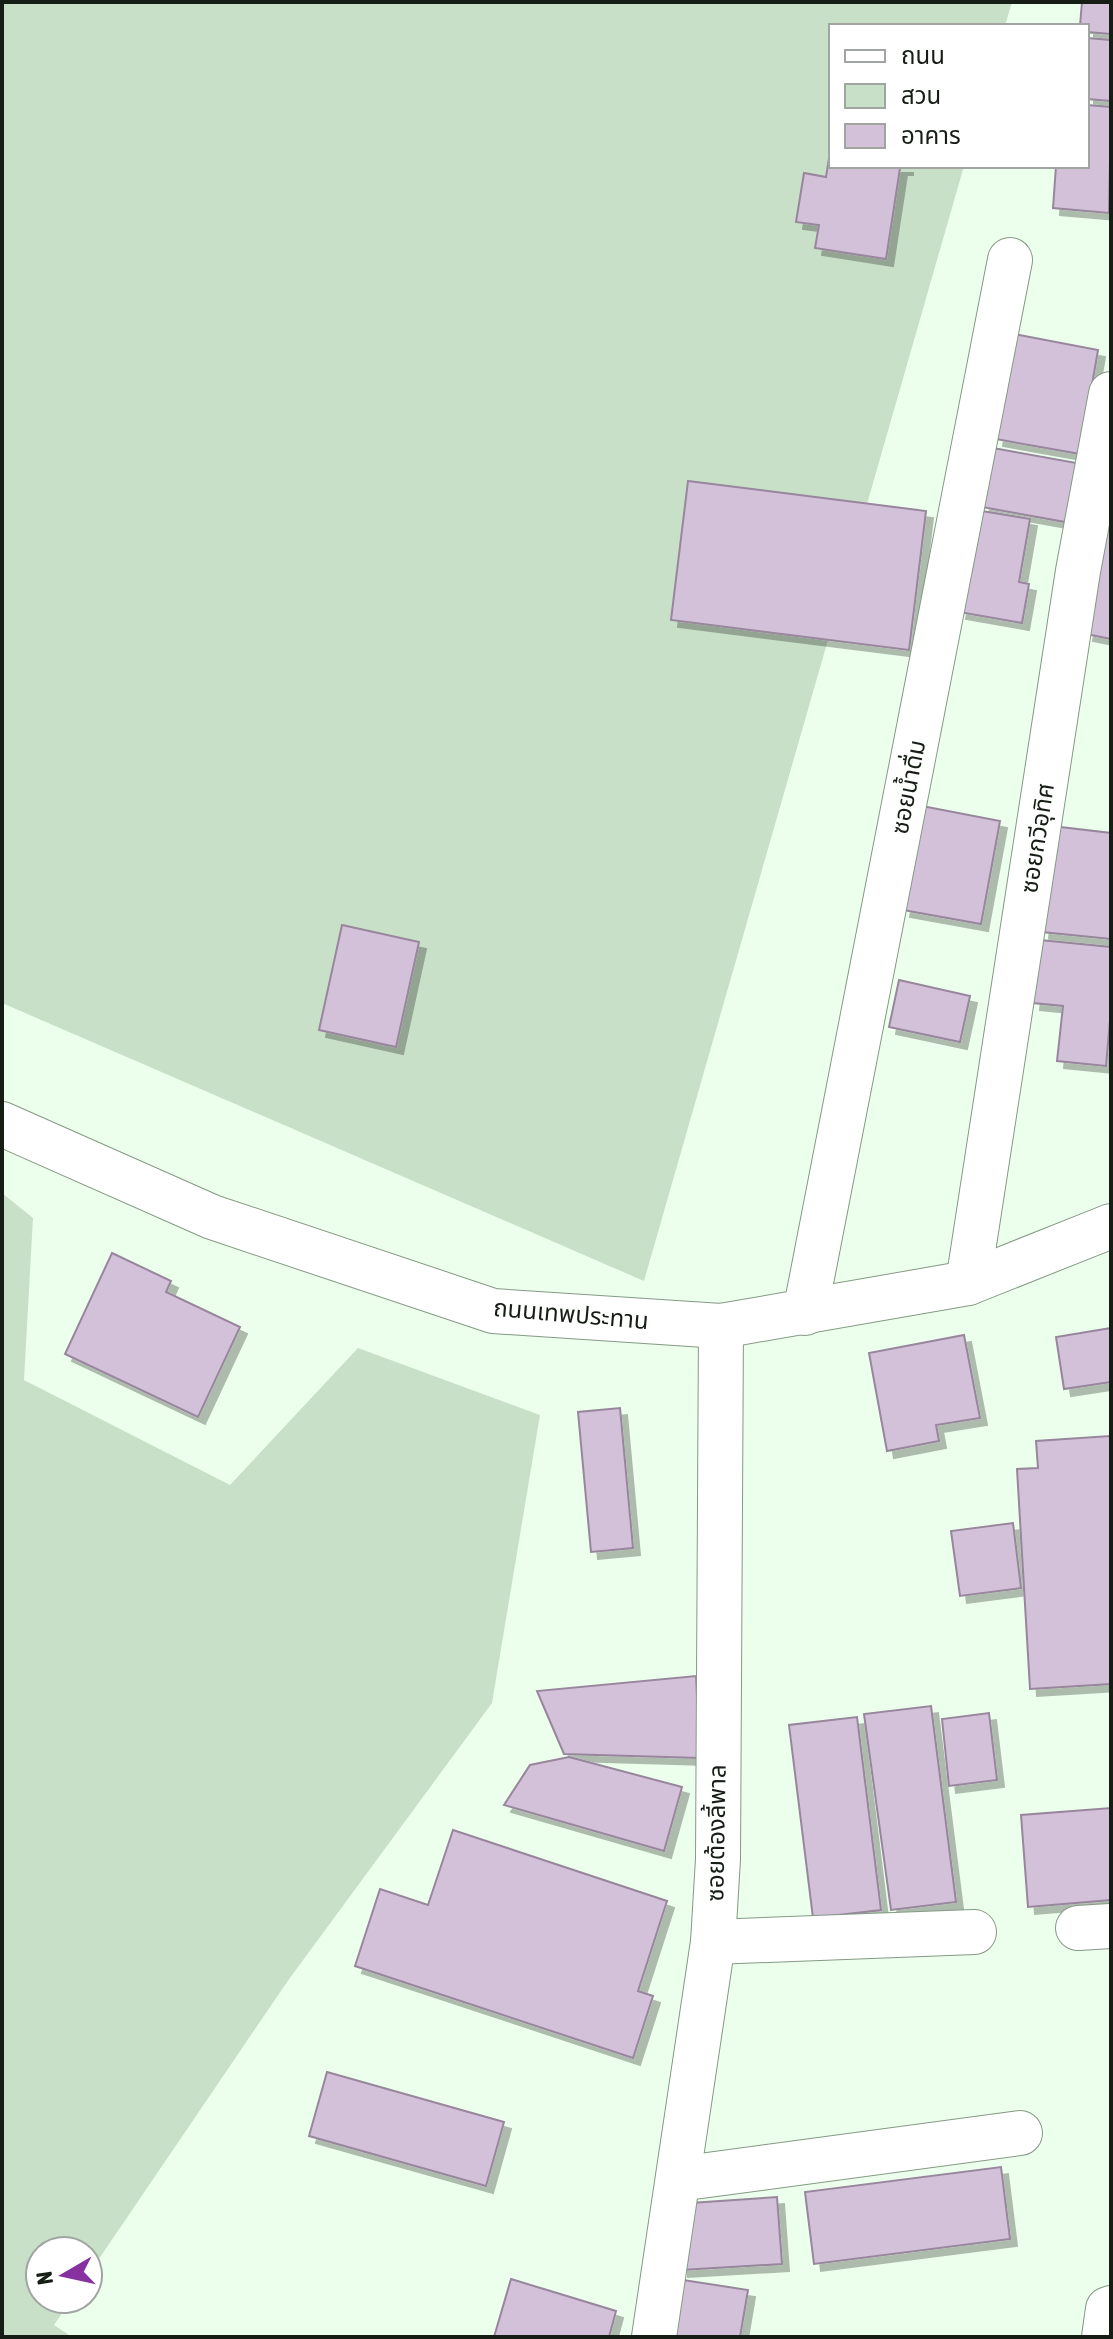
<svg xmlns="http://www.w3.org/2000/svg" width="1113" height="2339" font-family="'Asap Condensed','Noto Sans Thai',sans-serif">
<style>
.green{fill:#c8e0c7}
.building{fill:#d3c1da;stroke:#98869d;stroke-width:2;filter:url(#shadow)}
.lines{fill:none;stroke-linecap:round;stroke-linejoin:round}
.minor-casing{stroke:#849a84;stroke-width:46}
.minor{stroke:#fff;stroke-width:44}
.labels{text-anchor:middle;dominant-baseline:central;stroke-width:6;stroke-linejoin:round;paint-order:stroke}
.street-label{font-size:24px;fill:#151d15;stroke:#fff}
</style>
<defs>
<filter id="shadow"><feDropShadow dx="7" dy="7" stdDeviation="0" flood-color="#0004"/></filter>
</defs>
<rect width="100%" height="100%" fill="#ecffec"/>
<g class="green">
<path d="M2 2H1012L1005 26H831V166H964L644 1281 2 1003Z"/>
<path d="M2 1193 33 1218 24 1380 230 1485 358 1348 540 1415 492 1703 287 1982 88 2275V2251H40V2299H72L54 2325 72 2337H2Z"/>
</g>
<g class="building">
<path d="M1082 2H1111V34L1087 32V26H1080Z"/>
<path d="M1087 38 1111 40V101L1087 99Z"/>
<path d="M1087 105 1111 107 1109 213 1053 208 1056 166H1087Z"/>
<path d="M831 146V166H906V168H900L886 259 815 248 819 225 796 222 804 173 826 177Z"/>
<path d="M1014 334 1098 350 1080 454 996 439Z"/>
<path d="M993 448 1082 464 1071 523 982 507Z"/>
<path d="M688 481 926 511 909 650 671 620Z"/>
<path d="M1111 507V639L1086 634Z"/>
<path d="M976 510 1030 519 1019 582 1029 584 1022 623 959 612Z"/>
<path d="M922 806 1000 821 981 924 903 910Z"/>
<path d="M1052 826 1111 833V939L1042 932Z"/>
<path d="M342 925 419 942 396 1047 319 1030Z"/>
<path d="M1040 940 1111 947V1009L1106 1066 1057 1061 1063 1006 1033 1003Z"/>
<path d="M899 980 970 996 960 1042 889 1027Z"/>
<path d="M112 1253 171 1281 166 1292 240 1327 198 1417 65 1354Z"/>
<path d="M1111 1328V1382L1064 1389 1056 1337Z"/>
<path d="M964 1335 980 1418 936 1425 939 1441 887 1451 869 1353Z"/>
<path d="M620 1408 633 1548 591 1552 578 1412Z"/>
<path d="M1110 1436 1111 1684 1030 1689 1017 1469 1038 1468 1036 1441Z"/>
<path d="M1013 1523 1021 1588 960 1596 951 1531Z"/>
<path d="M696 1676 700 1758 564 1754 537 1691Z"/>
<path d="M931 1706 956 1902 891 1910 864 1714Z"/>
<path d="M989 1713 997 1780 949 1786 942 1719Z"/>
<path d="M857 1717 881 1910 813 1918 789 1725Z"/>
<path d="M569 1757 682 1787 664 1851 504 1805 530 1765Z"/>
<path d="M1111 1808V1900L1028 1907 1021 1815Z"/>
<path d="M453 1830 667 1901 638 1991 653 1996 633 2058 355 1966 380 1889 428 1905Z"/>
<path d="M327 2072 504 2122 486 2186 309 2136Z"/>
<path d="M1001 2167 1010 2239 814 2264 805 2192Z"/>
<path d="M777 2197 782 2264 681 2270 676 2204Z"/>
<path d="M511 2279 616 2311 609 2337H494Z"/>
<path d="M683 2280 748 2290 740 2337H674Z"/>
</g>
<g class="lines">
<g class="minor-casing">
<g id="minor">
<path d="M2 1124 212 1217 493 1311 721 1326 968 1283 1111 1226"/>
<path d="M968 1283 1078 571 1111 394"/>
<path d="M805 1313 1010 260"/>
<path d="M1078 1928 1111 1926"/>
<path d="M713 1942 974 1932"/>
<path d="M678 2179 1020 2133"/>
<path d="M654 2337 713 1942 718 1859 721 1326"/>
<path d="M1104 2337 1108 2309 1111 2308"/>
</g>
</g>
<use href="#minor" class="minor"/>
</g>
<g class="labels">
<g class="street-label">
<text transform="translate(908 787) rotate(-79)">ซอยน้ำดื่ม</text>
<text transform="translate(1037 838) rotate(-81)">ซอยกวีอุทิศ</text>
<text transform="translate(571 1314) rotate(5)">ถนนเทพประทาน</text>
<text transform="translate(716 1833) rotate(-89)">ซอยต้องลี้พาล</text>
</g>
</g>
<rect width="1113" height="2339" fill="none" stroke="#151d15" stroke-width="8"/>
<rect x="829" y="24" width="260" height="144" fill="#ffffff" stroke="#a1a5a1" stroke-width="2"/>
<rect x="845" y="50" width="40" height="12" fill="#ffffff" stroke="#a1a5a1" stroke-width="2"/>
<text x="901" y="64" font-size="24" fill="#151d15">ถนน</text>
<rect x="845" y="84" width="40" height="24" fill="#c8e0c7" stroke="#a1a5a1" stroke-width="2"/>
<text x="901" y="104" font-size="24" fill="#151d15">สวน</text>
<rect x="845" y="124" width="40" height="24" fill="#d3c1da" stroke="#a1a5a1" stroke-width="2"/>
<text x="901" y="144" font-size="24" fill="#151d15">อาคาร</text>
<g transform="translate(64 2275) rotate(261)"><circle r="38" fill="#ffffff" stroke="#a1a5a1" stroke-width="2"/>
<path d="M0-6L14 30L0 20L-14 30Z" fill="#86319f"/>
<text y="-12" font-size="22" font-weight="bold" text-anchor="middle" fill="#151d15">N</text>
</g>
</svg>
